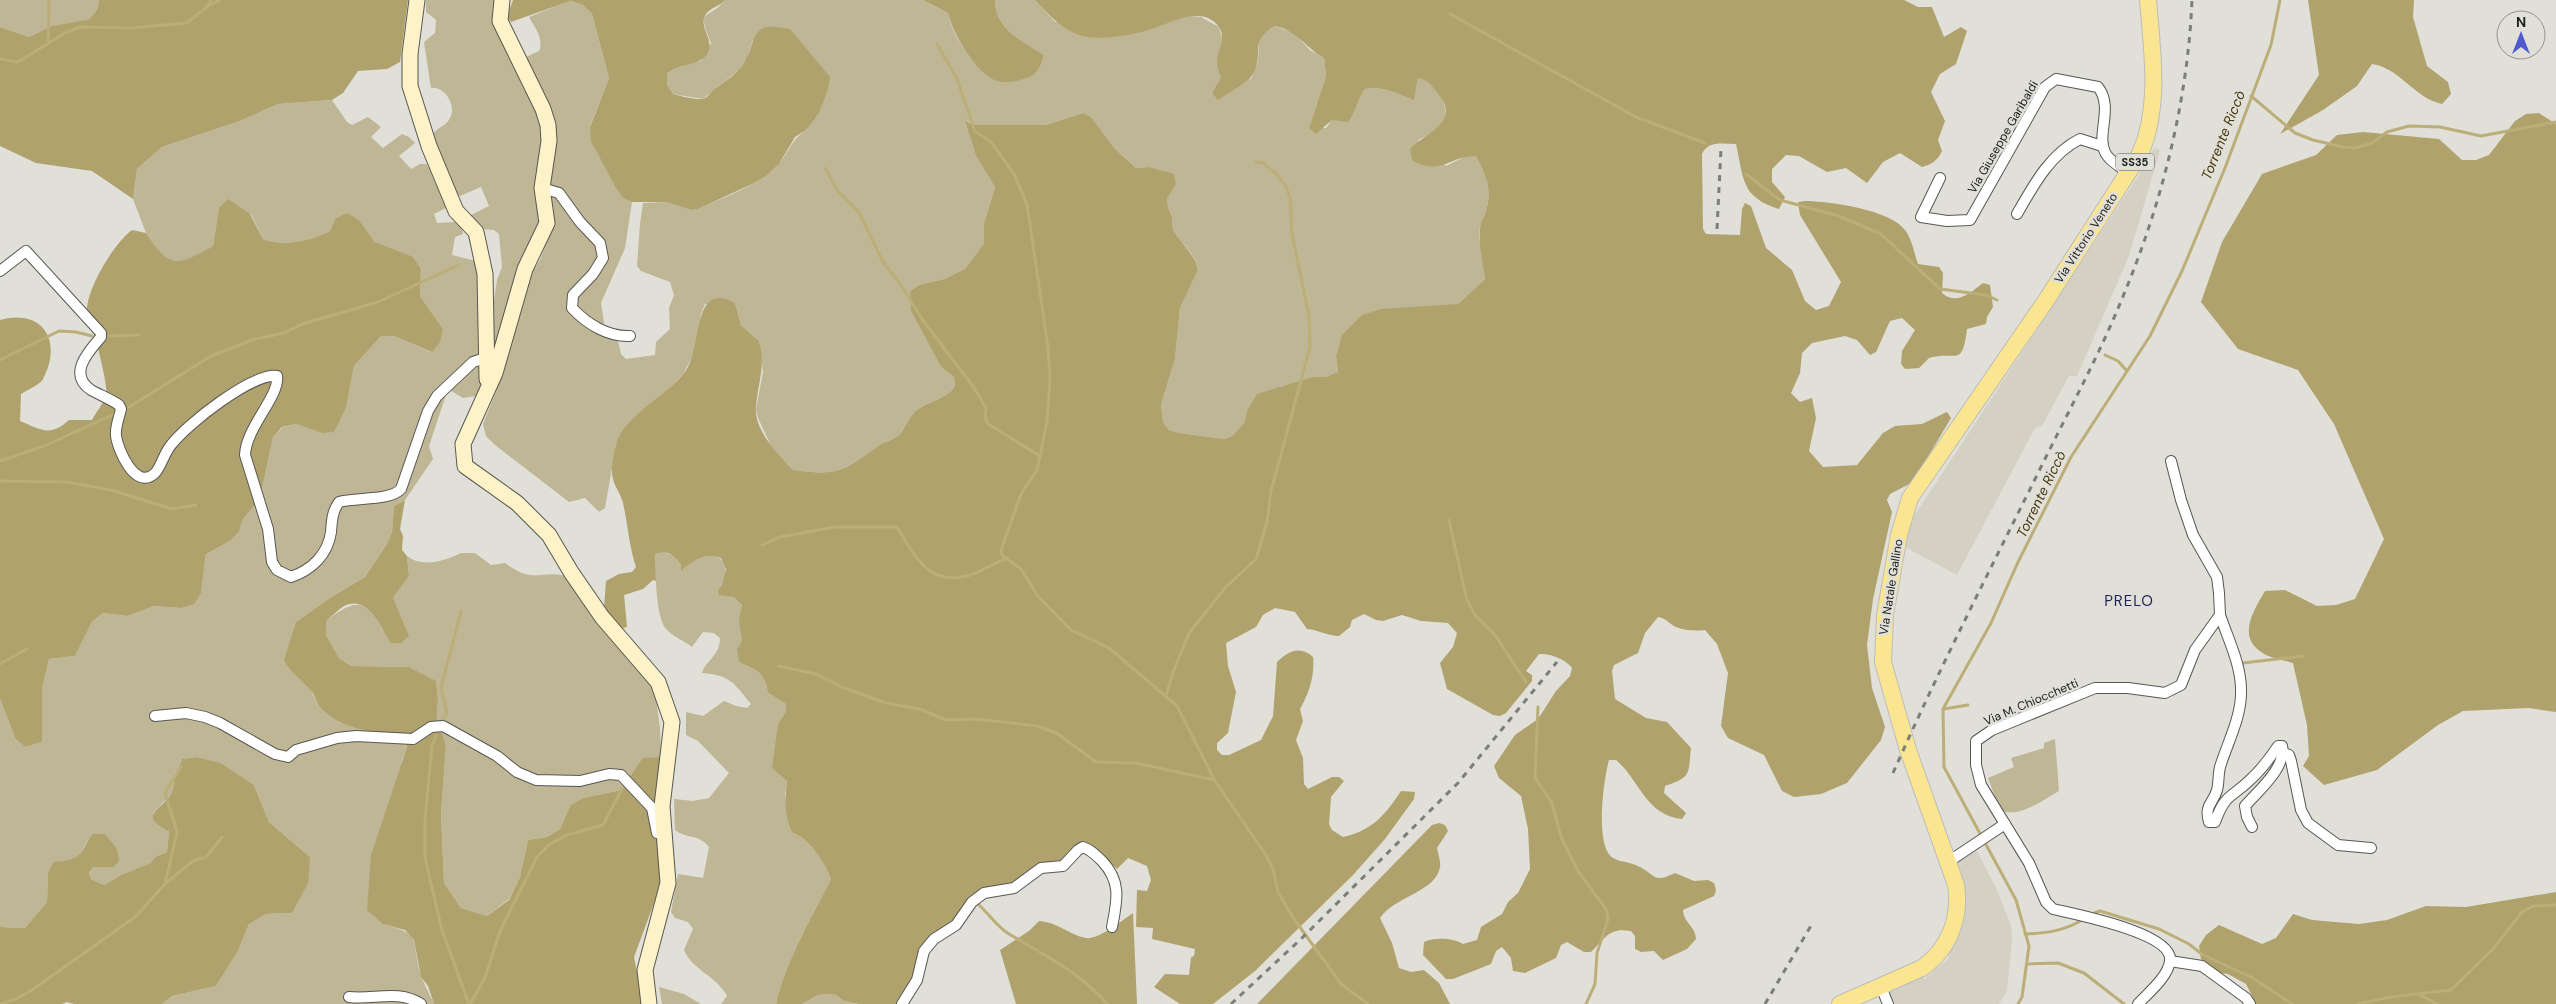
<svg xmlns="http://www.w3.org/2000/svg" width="2556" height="1004" font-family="'DM Sans',sans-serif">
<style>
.built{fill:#d4d1c4}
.green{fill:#bfb695}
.forest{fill:#b0a26d}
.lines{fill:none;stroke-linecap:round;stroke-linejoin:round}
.stream{stroke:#bcae78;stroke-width:3}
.street-casing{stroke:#585752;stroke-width:12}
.secondary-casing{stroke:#585752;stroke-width:17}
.primary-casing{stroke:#bcbcbb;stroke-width:18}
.street{stroke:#fff;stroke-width:10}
.secondary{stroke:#fdf2c8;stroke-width:15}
.primary{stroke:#fae590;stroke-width:16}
.rail{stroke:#7e7e79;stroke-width:3;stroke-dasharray:6 6;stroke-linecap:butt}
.labels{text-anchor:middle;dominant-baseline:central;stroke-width:5;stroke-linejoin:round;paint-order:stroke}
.shield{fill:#e0dfd8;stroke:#585854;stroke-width:1}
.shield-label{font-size:11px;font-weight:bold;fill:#1e1e1c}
.street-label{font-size:12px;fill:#1e1e1c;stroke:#e0dfd8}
.water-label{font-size:14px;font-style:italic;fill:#43380c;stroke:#e0dfd8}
.quarter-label{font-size:15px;letter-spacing:1px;fill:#1e225b;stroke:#e0dfd8}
</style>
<rect width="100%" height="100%" fill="#e0dfd8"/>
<g class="built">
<path d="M2154 148 2160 150 2129 256 2077 376H2069L2042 426 2035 428 1957 575 1905 547 1910 522 2146 164Z"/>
<path d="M1977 851 1997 890 2011 925 2012 940 2007 991 1999 1004H1895L1888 988 1921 973 1924 979 1948 959 1951 944 1954 864Z"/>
</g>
<g class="green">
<path d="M0 0H99L98 8 90 19 53 26 29 37 0 27Z"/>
<path d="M426 0H495L540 114 543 135 541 222 494 358V300L497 280 502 267 499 234 494 230 481 229 469 216 489 206 481 187 460 196 454 192 431 137C437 126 446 127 450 118 457 106 445 86 431 88L424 42 435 33 436 20 426 12Z"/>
<path d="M725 0H923L948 13C952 33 963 49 976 65L1044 55C1023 41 995 30 995 0H1035L1055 22 1155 28 1176 18 1189 16 1201 17 1219 27 1222 38 1217 63 1222 78 1212 93 1251 79 1258 62 1259 41 1263 33 1275 26 1294 33 1310 50 1324 58 1326 76 1309 128H1326L1332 120 1353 115 1359 95 1365 89C1383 86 1397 93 1414 99L1418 77C1434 82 1451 104 1444 121 1440 131 1426 136 1418 140L1446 166 1468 155H1476L1485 170 1489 192 1487 209 1480 226 1479 237 1485 279 1458 304 1447 307 1336 357 1338 372 1325 377H1313L1247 411 1244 423 1232 436 1224 439 1180 433 1169 430 1163 422 1161 404 1175 359 1180 308 1198 270 1195 259 1173 230 1172 217 1168 207 1167 199 1176 184 1149 167 1136 168 1115 149 1091 117 1083 113 1046 125H973L966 120 976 156 995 187 984 223V245L965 269 944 279 919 285 910 291 911 311 941 367 954 377 955 386C947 399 929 401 917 410 908 417 906 428 899 435 893 440 884 442 878 446 842 472 838 476 793 470L772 448 758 418 756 409 763 372 759 341 741 325 735 303 705 304 701 314 695 352 683 374 616 445 605 508 599 512 585 498 569 502 495 445 486 436 483 424 496 392 529 278 540 260 552 229 549 198 553 152 524 58 539 51C544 38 535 28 529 17L569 1 583 5 592 14 609 78 590 126 624 199 632 202 625 248 601 303 604 323 597 332 618 341 621 354 626 359 655 355 656 342 670 329 669 308 674 295 670 282 641 271 637 266 640 224 643 203 666 202 691 210 698 209C724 197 756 187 777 166 789 153 790 141 806 130L753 40 747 58 739 70 703 99 673 94 667 85V74L673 67 701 61 711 43C696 6 707 22 725 0Z"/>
<path d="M332 100 347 122 352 125 368 117 381 127 371 137 383 148 402 134 409 137 415 143 399 156 411 169 420 164H427L446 208 434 214 437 223 456 222 462 227 463 234 455 237 452 255 476 261 479 267 480 390 476 396 463 398 448 389 429 446 433 459 405 500 394 506 392 532 387 544 365 577 330 598 296 622 312 693 318 705 397 735 407 748 402 760 383 924C425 935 410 940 421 975 424 985 430 994 434 1004H162L172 996 216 986 238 951 249 924 266 914 292 913 310 857 269 822 254 785 221 763 197 757 182 759 173 778V792L153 813 169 831 167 852 155 857 152 863 121 875 104 885 91 879 89 873 93 867 92 834 78 857 48 874 47 902 25 928 0 927V699L15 738 25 747 42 742V689L49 659 75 656 92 622 103 613 128 616 154 606 180 608 201 593 206 554 230 541 239 532 243 519 260 499 273 437 283 427 296 424 322 433 346 408 354 366 381 336H394L431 352 443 329 420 296 421 269 413 258 375 242 359 220 335 219 330 231C310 241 283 247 263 239L251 214 219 208 213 246 189 260 175 262 161 255 146 233 133 199 137 169 162 147 240 121 278 104Z"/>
<path d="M661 552 674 555 681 565V570C686 566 691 560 697 558 724 548 733 569 718 590L739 599 742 605 739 623 743 636 739 662C758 671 764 671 768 693L786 704V711L778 724 783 776 787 781 785 795 793 833C809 838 827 863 831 879 811 919 786 960 776 1004H721L727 996C718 977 692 970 684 950L693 929 688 922 675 918 671 912 678 874 703 878 709 847C700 834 686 839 675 830L674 799 693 801 709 798 729 773 698 741 686 735V712L703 716 724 701 736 706 747 708 751 704C734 683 730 675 702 673 706 660 720 656 720 638L714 633 703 632 692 647C685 641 672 636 666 629 655 615 656 572 655 554Z"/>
<path d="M461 553H475L491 565 505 563C536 586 541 568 569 577L655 690 660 728 661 757 643 759 621 790 583 798 572 805 560 829 547 837 528 840 520 877 509 899 487 916 461 908 444 883 441 814 446 746 437 717 438 698 436 682 409 667 351 666 339 658 326 635V621C352 601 367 595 383 630L393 598 409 576 407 556C422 568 445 561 461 553Z"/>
<path d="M2055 739 2059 791C2043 800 2018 819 2000 810L1988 778 2014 767 2011 758 2044 748V743Z"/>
<path d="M659 987 684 994 701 1004H662Z"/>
<path d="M827 994 836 995 844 1001 859 1004H802L818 995Z"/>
</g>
<g class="forest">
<path d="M99 0H408L400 62 387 69 358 71 343 93 332 100 278 104 240 121 162 147 137 169 133 199 92 171 36 163 0 146V27L29 37 52 26 90 19 98 8Z"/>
<path d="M513 0H725C720 6 710 8 706 14 697 27 716 40 707 54 698 68 677 62 667 74V85L673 94C681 96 695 100 703 99 709 97 711 91 715 89 728 79 740 73 747 57 752 48 752 37 760 30 767 24 782 28 790 29L830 77 828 89 819 113 806 130 795 137 779 164 766 176 752 184 698 209 691 210 666 202H632L624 199 616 188 591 141 590 127 609 78 592 14 583 5 570 1 511 22 507 17Z"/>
<path d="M923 0H995C995 30 1023 41 1044 55 1039 70 1037 76 1020 80 1013 82 1004 83 997 81 975 73 953 34 948 13Z"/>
<path d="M1035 0H1904L1918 7H1932L1944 37 1961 27 1967 31 1956 64 1940 74 1931 92 1945 121 1938 140 1942 151C1938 160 1931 165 1922 167L1900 153 1883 162 1867 183 1846 168 1827 172 1799 156 1786 155 1772 169V182L1785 197 1779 209C1741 197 1744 180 1736 144 1723 144 1708 140 1702 154L1703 229 1706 234 1740 235 1742 209 1745 203 1751 206 1766 248 1792 270 1805 301 1816 310 1829 306 1841 282 1800 215 1798 202 1805 201C1829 201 1891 210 1905 230 1912 239 1914 253 1918 264L1939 267 1943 273 1942 293C1957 306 1971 292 1983 283L1990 285 1993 307 1987 317 1986 324 1967 329C1962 369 1957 350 1929 358L1919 368 1905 369 1901 364 1902 351 1915 330 1902 318 1890 321 1876 352 1870 355 1857 340 1845 336 1812 343 1802 353 1800 373 1791 393 1800 402 1812 398 1816 418 1809 451 1823 467 1857 465 1883 433 1895 426 1922 424 1947 412 1951 418 1913 482 1890 494 1887 500 1892 512 1873 599 1867 645 1872 688 1885 727 1881 740 1847 783 1821 794 1794 797 1782 791 1764 755 1728 738 1721 726 1728 673 1717 644 1705 630C1695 631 1686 631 1676 627 1669 624 1666 618 1658 617L1645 633 1638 653 1614 665 1612 671 1615 699 1646 718 1667 722 1691 748C1688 774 1692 777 1665 786L1664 793 1686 813 1682 819C1645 815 1640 780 1616 760H1609C1604 778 1594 846 1613 858 1620 862 1630 862 1638 866 1657 875 1652 884 1675 873L1694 881 1708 880 1714 883 1716 890 1714 896 1683 910C1683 922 1696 927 1696 939L1687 949 1663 960 1654 951 1641 952 1635 949V936L1631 931C1609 927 1605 938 1591 952H1584L1567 942 1561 945 1556 958 1525 973 1513 971 1511 958 1502 947 1496 951 1491 964 1453 979H1446L1423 955 1424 942C1435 937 1453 938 1463 944L1477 940 1481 927 1502 914 1508 902 1518 893 1530 869 1528 829 1521 796 1499 778 1494 766 1515 735 1538 719 1556 691 1570 676 1572 668C1566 659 1549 653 1539 654L1526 671 1532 675V681L1506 713 1500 716 1493 715 1447 689 1440 663 1453 647 1457 633 1448 623 1421 621 1402 615 1383 621 1376 620 1364 614 1352 620 1350 627 1339 636C1328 636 1319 630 1307 629L1295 612 1275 608 1263 615 1256 627 1226 643 1228 666 1236 692 1228 733 1217 743V750L1222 755H1229L1261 740 1273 716 1277 662C1288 651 1300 645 1313 657 1315 676 1309 693 1300 709L1303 721 1296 740 1303 758 1304 784 1308 789 1332 777H1339L1344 781 1331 797 1329 824 1332 830 1343 837C1372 831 1386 814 1401 791L1415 792 1414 799 1385 839 1353 875 1255 971 1213 1004H1180L1154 987 1165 974 1189 975 1191 957 1194 956 1195 949 1152 939 1153 928 1136 927 1137 890 1147 891 1151 880 1147 866 1128 858 1117 869 1086 843 1064 861 1016 884 988 889 955 921 930 938 910 986 896 1004H859L844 1001 836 995 827 994 818 995 802 1004H776C786 960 811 919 831 879 826 863 809 838 793 833 784 819 785 797 787 781L772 768 778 724 786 711V704L768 693C764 671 758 671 739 662L737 649C746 639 740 634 739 622 739 617 741 610 742 605L734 597 719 595 718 590 722 584 726 569 721 558C704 552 693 560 681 571V565C674 554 668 550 655 554L656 581 653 580 643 589 624 595 627 627 620 629 604 608 606 581 619 574 632 572 636 567C629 546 628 525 623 503 621 495 615 487 613 479 610 470 614 453 616 445 624 413 672 395 688 367 702 342 693 280 735 303L741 325 759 341C766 367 758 382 756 407 754 431 779 455 793 470 838 476 842 472 878 446 884 442 893 440 899 435 906 428 908 417 917 410 929 401 947 399 955 386L954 377 941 367 911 311 910 291 919 285 944 279 965 269 984 244V223L995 187 976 156 965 120 973 125H1046L1083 113 1091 117 1115 149 1136 168 1149 167 1174 174 1176 184 1167 199 1168 207 1172 217 1173 230 1195 260 1198 270 1180 308 1175 359 1161 404 1163 422 1169 430 1180 433 1224 439 1232 436 1244 423 1247 411 1257 394 1313 377H1325L1338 372 1336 357 1342 335 1362 315 1381 309 1458 304 1485 279C1483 263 1478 245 1480 229 1480 221 1486 215 1487 207 1492 188 1485 172 1476 156 1450 155 1442 177 1412 160L1410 149C1425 133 1461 122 1439 95 1433 87 1429 80 1418 78L1414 100C1397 93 1383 86 1365 89 1356 99 1357 112 1348 122L1332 120 1316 134 1309 128 1326 76 1324 58C1306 48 1296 30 1275 26 1246 42 1267 55 1251 77 1249 81 1224 96 1218 100L1212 93 1221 78C1220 74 1217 68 1217 64 1216 51 1227 39 1219 27 1203 5 1172 22 1155 28 1139 34 1100 41 1083 36 1063 31 1049 15 1035 0Z"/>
<path d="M2308 0H2414L2413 17 2427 66 2448 82 2451 94 2442 104C2414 98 2400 68 2372 64L2357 86 2323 110 2280 134 2319 75Z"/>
<path d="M2539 113 2556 124V712L2529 708 2463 711 2438 725 2377 770 2324 785 2303 766 2309 756 2307 725 2293 663C2284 660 2274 659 2266 655 2235 639 2253 612 2265 591L2285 590 2317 606 2336 605 2355 599 2384 539 2334 424 2298 370 2238 349 2201 302 2222 242 2262 174 2316 155 2337 135 2363 132 2439 139 2462 160H2476L2489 155 2515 121 2526 114Z"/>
<path d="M228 199 250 214 263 239C283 247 310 241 330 231L335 219 347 213 359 220 375 242 413 257 421 269 420 296 443 329 440 342 432 352 394 336H381L354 366 346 408 334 432 322 433 296 424 282 427 273 437 260 499 243 519 239 532 230 541 206 554 201 593 194 604 180 608 154 606 128 616 103 613 92 622 75 656 49 659 42 689V742L25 747 15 738 0 699V320C43 308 63 341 43 379 40 385 27 390 21 394L20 421C41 430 51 437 69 420H92C96 412 105 402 106 393 108 387 98 348 96 340 94 332 87 324 87 315 84 292 114 243 132 230L146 233C170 269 176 267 213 246L219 208Z"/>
<path d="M405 500 400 529 403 536 402 550 407 556 409 576 393 598 409 636 401 643H391C381 628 369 594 344 606 338 610 332 616 326 621V635L339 658 351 666 409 667 436 681 438 698 437 717 446 746 441 814 444 883 461 908 487 916 509 900 520 877 528 840 547 837 560 829 571 805 583 798 621 790 643 758 661 757V884L634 957 643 1004H434L428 986 421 977 414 940 405 930 383 924 367 910 371 855 407 747 397 735C368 731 340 729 319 706 316 702 315 696 312 692 303 680 291 674 284 660L296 622 330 598 365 577 387 544 392 532 394 506Z"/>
<path d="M197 757 221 763 254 785 269 822 310 857 308 883 292 913 266 914 249 924 238 951 216 986 172 996 162 1004H74L67 1002 62 1004H0V927L25 928 47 902 48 874 53 862C81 860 79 856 92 834H105L117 849 119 861 114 867H93L89 873 91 879 104 885 121 875 151 863 155 857 167 852 169 831C136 815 162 811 172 792 174 788 173 782 174 777 176 771 180 765 182 759Z"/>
<path d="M1439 823 1445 825 1448 831 1437 848C1438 853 1441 862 1440 867 1436 892 1395 896 1380 918L1392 943 1399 968 1411 972 1424 970 1439 983 1450 1004H1257L1432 825Z"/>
<path d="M2556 892V1004H2256L2246 984 2228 974 2219 973 2201 959 2199 946 2206 935 2219 925 2262 944 2276 938 2293 914 2312 920 2359 924 2387 920 2426 906 2466 907Z"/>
<path d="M1133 913 1137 1004H1016L1000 950 1029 931 1039 921C1060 923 1069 935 1086 938 1098 940 1123 920 1133 913Z"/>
</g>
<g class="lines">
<g class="stream">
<path d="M207 7 219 0"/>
<path d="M1450 14 1636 117 1705 143"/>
<path d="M48 43 49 0"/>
<path d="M937 44 957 79 975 131 991 142 1014 174 1027 204 1048 347 1050 378 1047 422 1037 470 1021 494 1001 550 1002 555 1021 569 1037 595 1071 630 1109 648 1177 706 1215 781 1266 855 1273 869 1278 892 1294 919 1341 984 1368 1004"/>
<path d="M0 59 18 62 65 33 80 27 132 28 187 23 206 8 211 0"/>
<path d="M2251 96 2295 133 2313 140 2343 147 2355 148 2372 143 2387 132 2409 126 2440 127 2481 136 2556 122"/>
<path d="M825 168 837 190 858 211 883 262 899 282 922 319 975 389 986 408 985 417 988 424 1040 456"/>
<path d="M1746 174 1780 200 1839 216 1881 234 1940 289 1986 295 1997 300"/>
<path d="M109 336 139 335"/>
<path d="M2105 355 2118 361 2127 371"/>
<path d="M0 360 59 331 76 332 92 336"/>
<path d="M129 407 211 356 252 340 284 333 302 324 378 302 459 265"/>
<path d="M0 461 44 446 112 415"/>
<path d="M0 481 66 482 111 490 172 509 196 505"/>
<path d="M1449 520 1467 600 1475 615 1495 635 1526 682"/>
<path d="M762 545 780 537 835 527H897C917 560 931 590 976 573 987 568 996 562 1008 558"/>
<path d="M2243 663 2304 656"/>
<path d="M0 664 27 649"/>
<path d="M778 666 816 674 844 688 886 703 920 709 946 720 976 719 1038 726 1058 734 1096 762 1136 763 1214 780"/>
<path d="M1166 696 1173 672 1189 633 1226 587 1256 559 1267 522 1271 491 1310 347 1309 316 1292 234 1290 197 1285 185 1276 174 1263 163 1256 162"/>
<path d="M1538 707 1535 778 1552 803 1561 837 1578 871 1606 909 1608 919 1597 953 1595 984 1586 1004"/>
<path d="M1944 709 1968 705"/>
<path d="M442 721 447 713 441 688 461 611"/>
<path d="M436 736 432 746 425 819V858L442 930 469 1004"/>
<path d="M165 884 177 832 165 793 181 767"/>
<path d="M978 904C987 912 997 926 1006 932 1041 954 1079 971 1107 1004"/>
<path d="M2089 915 2100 911 2159 929 2189 944 2203 955 2251 977 2292 1004"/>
<path d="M2025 934C2048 933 2064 931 2084 919"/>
<path d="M2027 964 2058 963 2084 973 2124 1004"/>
<path d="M2420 995 2437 1004"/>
<path d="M1 1004 16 999 32 990 135 917 165 884 193 861 206 857 222 837"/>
<path d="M470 1004 485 978 500 931 537 857 550 844 567 835 603 825 623 787"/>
<path d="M2018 1004 2022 997 2029 946 2016 900 1944 767 1943 709 1991 623 2018 562 2071 457 2150 336 2182 271 2225 168 2271 45 2280 0"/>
<path d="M2358 1004 2391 997 2451 990 2493 949 2522 912 2533 906 2556 905"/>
</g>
<g class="street-casing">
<g id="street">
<path d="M1940 178 1921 217 1947 221 1970 220 2045 87 2056 79 2098 87C2114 107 2096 135 2105 152 2108 160 2121 167 2128 173"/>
<path d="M542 188 559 193 580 222 600 243 603 258 593 274 573 295 572 308C587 324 608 337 630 336"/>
<path d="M2017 214C2033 186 2050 154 2080 139L2102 146"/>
<path d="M0 271 26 251 101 333V337C89 351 67 374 91 390 100 395 110 399 119 405L121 409C119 418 115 427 116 436 118 450 135 490 154 474 160 470 164 453 171 445 187 424 252 373 277 376 280 396 246 427 245 455L268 529 272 562 277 570 291 577C312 570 328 554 331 532 332 520 332 512 339 502 356 497 390 501 401 489L428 411 437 396 473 362 488 357"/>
<path d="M2220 615C2228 639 2242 666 2241 693 2241 718 2227 744 2220 767 2218 775 2219 783 2217 790 2213 804 2204 805 2209 822H2215C2226 792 2231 799 2251 779 2262 769 2270 758 2278 746H2282C2287 767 2258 791 2245 806L2247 817 2252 827"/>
<path d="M155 716 186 713 205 717 220 723 275 754 288 757 296 750 337 738 356 736 413 739 431 727 443 726 497 756 517 772 536 780 580 781 609 774 621 775 652 808 657 833"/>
<path d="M2284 753 2289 755 2291 761 2301 810 2308 823 2338 845 2371 848"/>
<path d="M1948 862 2005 824"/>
<path d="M2170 961 2202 966 2246 998 2250 1004"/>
<path d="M1880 984 1888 1004"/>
<path d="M349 997C374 1000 398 989 421 1004"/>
<path d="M902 1004 917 980 924 951 934 939 956 925 972 902 984 893 1014 888 1041 868 1063 866 1078 850 1083 847C1091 850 1096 855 1102 861 1122 882 1117 901 1112 927"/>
<path d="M2138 1004C2148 993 2168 977 2170 961 2174 933 2074 914 2053 909L2046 902 2029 863 1981 785 1976 765V741L1992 730 2095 688H2128L2165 693 2181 685 2195 650 2220 615 2219 593 2217 577 2193 535 2181 500 2171 461"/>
</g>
</g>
<g class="secondary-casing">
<g id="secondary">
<path d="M417 0 410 54V86L429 146 456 211 476 232 485 274 487 379"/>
<path d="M502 0 500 21 543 109 548 125 549 141 542 188 547 223 525 269 495 373 463 444 465 466 517 503 549 535 571 572 602 617 658 682 672 722 662 806 668 883 645 970 649 1004"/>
</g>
</g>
<g class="primary-casing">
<path id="primary" d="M1840 1004 1922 968C1949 949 1961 918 1956 885L1908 750 1883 662 1885 615 1899 535 1910 498 2045 302 2140 154C2161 106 2152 51 2148 0"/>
</g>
<use href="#street" class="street"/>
<use href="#secondary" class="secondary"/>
<use href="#primary" class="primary"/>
<g class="rail">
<path d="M1717 229 1721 149"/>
<path d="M1893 773C1939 669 1991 568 2041 467 2070 408 2102 350 2126 289 2163 199 2188 98 2192 0"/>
<path d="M1231 1004 1301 939 1458 783 1557 662"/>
<path d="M1765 1004 1812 924"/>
</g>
</g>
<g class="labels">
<rect class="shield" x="2116" y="153.5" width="38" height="17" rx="4"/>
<g class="shield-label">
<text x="2135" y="162">SS35</text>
</g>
<g class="street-label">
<text transform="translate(2003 137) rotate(-60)">Via Giuseppe Garibaldi</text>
<text transform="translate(2086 238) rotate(-57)">Via Vittorio Veneto</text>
<text transform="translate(1891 587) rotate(-81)">Via Natale Gallino</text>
<text transform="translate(2031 702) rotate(-23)">Via M. Chiocchetti</text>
</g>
<g class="water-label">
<text transform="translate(2223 135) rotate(-68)">Torrente Riccò</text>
<text transform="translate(2041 494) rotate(-64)">Torrente Riccò</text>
</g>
<g class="quarter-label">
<text x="2129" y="601">PRELO</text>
</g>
</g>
<g transform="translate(2521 35)"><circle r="24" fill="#e0dfd8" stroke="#92928d"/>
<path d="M0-4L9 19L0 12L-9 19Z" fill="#5059cf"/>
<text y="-8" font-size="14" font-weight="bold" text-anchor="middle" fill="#1e1e1c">N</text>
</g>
</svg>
